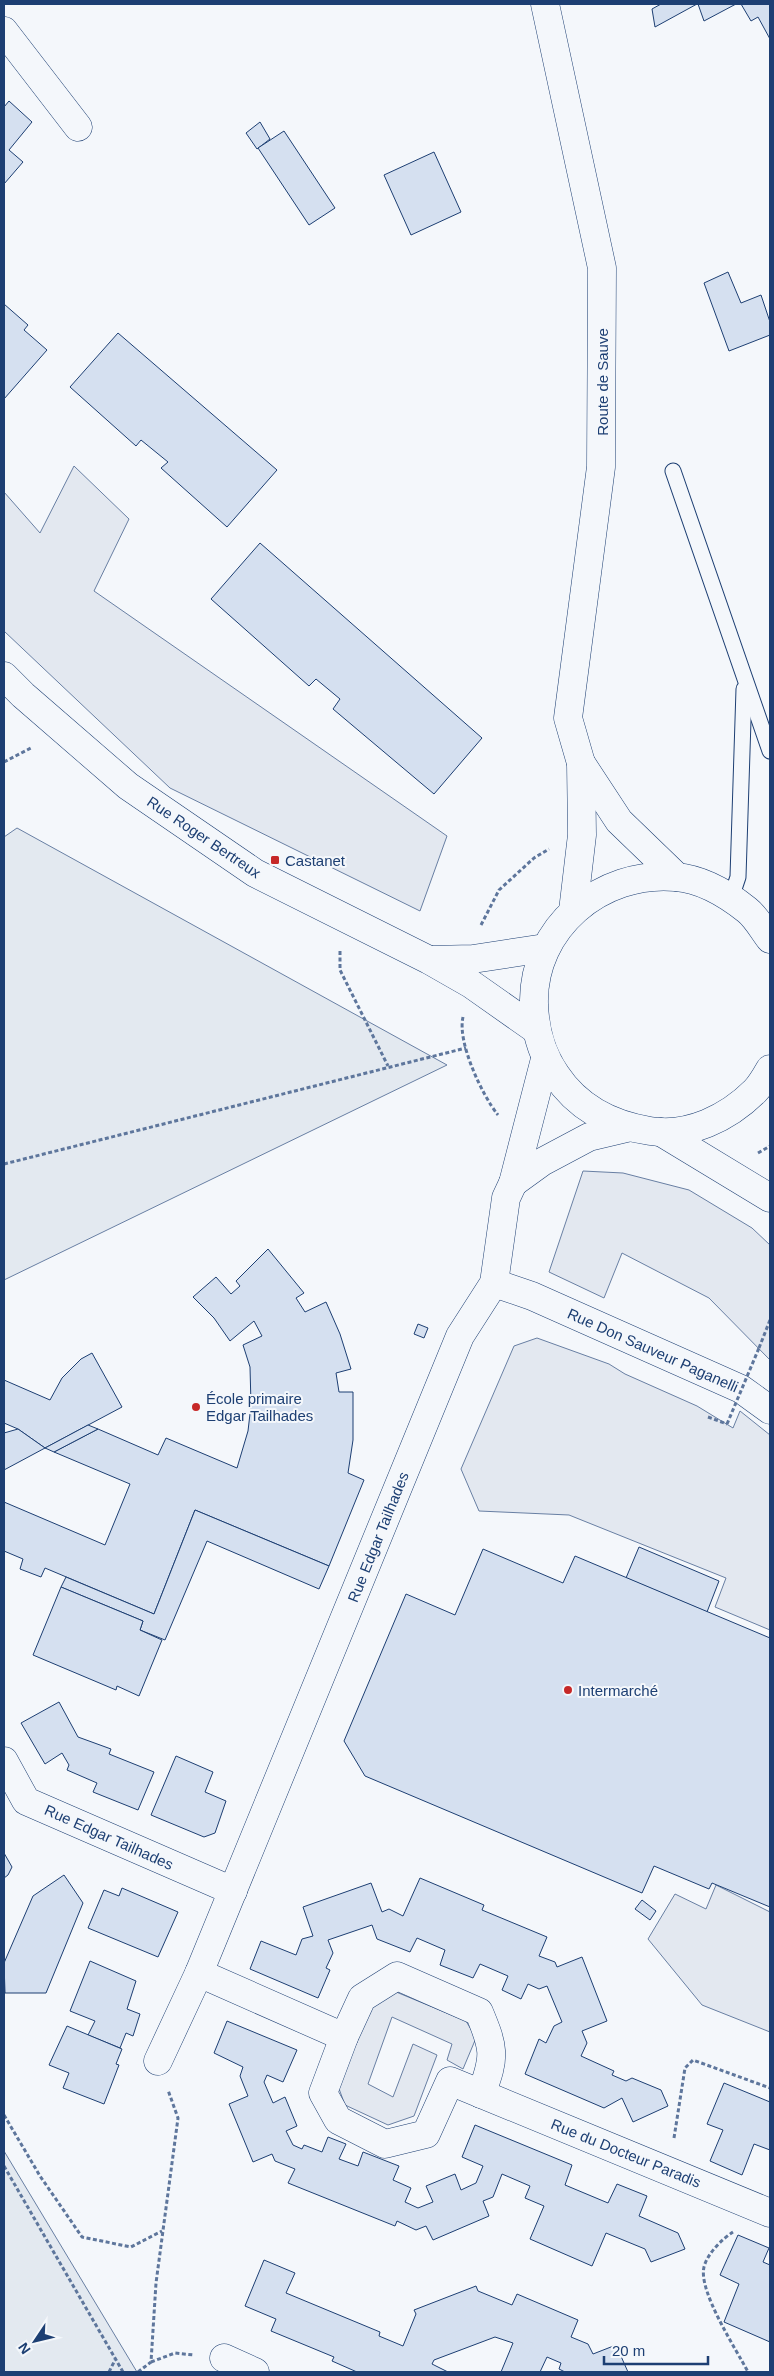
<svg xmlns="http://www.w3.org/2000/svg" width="774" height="2376" font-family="Arial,sans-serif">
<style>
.green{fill:#e3e9f0;stroke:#687fa3}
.parking{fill:#e3e8f0;stroke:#687fa3}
.building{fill:#d5e0f0;stroke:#1d3f73}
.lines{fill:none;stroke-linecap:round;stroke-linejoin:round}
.lane-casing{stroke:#1d3f73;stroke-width:17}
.street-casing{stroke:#1d3f73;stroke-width:29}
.secondary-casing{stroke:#1d3f73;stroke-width:29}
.primary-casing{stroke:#1d3f73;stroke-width:29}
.path{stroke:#5e769c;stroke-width:3;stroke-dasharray:4 2.5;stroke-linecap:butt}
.lane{stroke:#f4f7fb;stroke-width:15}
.street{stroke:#f4f7fb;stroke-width:28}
.secondary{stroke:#f4f7fb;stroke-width:28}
.primary{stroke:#f4f7fb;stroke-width:28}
.path-bridge{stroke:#5e769c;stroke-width:3;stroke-dasharray:4 2.5;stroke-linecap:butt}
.poi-dot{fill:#c62828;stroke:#f4f7fb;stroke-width:2}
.labels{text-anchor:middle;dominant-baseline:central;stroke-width:4;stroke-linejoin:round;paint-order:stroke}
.street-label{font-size:15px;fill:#1d3f73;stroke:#f4f7fb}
.poi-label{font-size:15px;fill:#1d3f73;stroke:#f4f7fb;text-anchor:start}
</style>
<rect width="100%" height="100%" fill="#f4f7fb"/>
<g class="green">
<path d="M17 828 447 1065 4 1280V837Z"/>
<path d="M4 2151 137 2372H4Z"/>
</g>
<g class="parking">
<path d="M74 466 129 519 94 591 447 836 420 911 170 788 4 631V492L40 533Z"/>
<path d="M583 1171 623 1173 689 1190 752 1228 770 1245V1360L709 1298 622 1253 604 1298 549 1272Z"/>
<path d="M537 1338 609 1364 625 1374 697 1406 733 1428 740 1411 770 1435V1630L715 1607 726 1578 569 1515 479 1511 461 1469 514 1346Z"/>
<path d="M716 1885 770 1912V2032L702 2005 648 1939 675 1894 706 1909Z"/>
<path d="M389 1989 466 2021 476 2038 463 2069 447 2060 452 2044 392 2017 368 2084 393 2097 413 2044 437 2055 414 2116 388 2125 345 2105 338 2086 371 2003Z"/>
</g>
<g class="building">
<path d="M661 4H697L655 27 652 9Z"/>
<path d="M698 4H736L704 21Z"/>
<path d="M741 4H770V39L758 17 751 21Z"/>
<path d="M9 101 32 122 9 150 23 162 4 184V107Z"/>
<path d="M260 122 270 139 257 149 246 133Z"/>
<path d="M284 131 335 208 309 225 258 148Z"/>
<path d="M434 152 461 212 411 235 384 175Z"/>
<path d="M728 272 741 303 761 295 770 322V335L729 351 704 283Z"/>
<path d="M4 304 28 325 24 330 47 350 4 399Z"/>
<path d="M118 333 277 470 227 527 161 468 168 462 141 440 136 446 70 387Z"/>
<path d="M260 543 482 738 434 794 333 709 340 699 316 679 309 686 211 599Z"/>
<path d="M268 1249 304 1293 296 1298 305 1312 326 1302 340 1334 351 1369 336 1373 339 1392H353V1440L348 1473 364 1480 329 1566 195 1510 154 1614 45 1568 41 1577 20 1569 23 1559 4 1551V1502L105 1545 130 1484 54 1452 98 1429 158 1455 166 1438 237 1468 248 1431 251 1405 250 1367 243 1345 262 1336 254 1321 230 1341 214 1318 193 1297 216 1277 231 1294 240 1286 236 1281Z"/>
<path d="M418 1324 428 1328 424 1338 414 1334Z"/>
<path d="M92 1353 122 1407 45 1448 18 1429 4 1423V1380L50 1400 62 1378 81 1359Z"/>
<path d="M88 1425 98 1429 54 1452 45 1448Z"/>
<path d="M18 1429 45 1448 4 1470V1433Z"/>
<path d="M195 1510 329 1566 319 1589 207 1541 165 1640 140 1630 143 1621 61 1587 66 1577 154 1614Z"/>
<path d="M639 1547 719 1581 707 1612 626 1578Z"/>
<path d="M483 1549 563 1583 575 1556 770 1638V1907L712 1883 709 1889 654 1866 642 1893 365 1776 344 1741 406 1594 455 1615Z"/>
<path d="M61 1587 143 1621 140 1630 162 1640 139 1696 117 1686 116 1690 33 1655Z"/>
<path d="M59 1702 78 1737 111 1749 109 1754 154 1772 138 1810 93 1792 97 1783 67 1770 69 1765 62 1753 45 1764 21 1723Z"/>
<path d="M176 1756 213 1772 205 1792 226 1801 215 1833 204 1837 151 1815Z"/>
<path d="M4 1853 12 1867 8 1875 4 1878Z"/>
<path d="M64 1875 83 1903 46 1993H5L4 1963 33 1896Z"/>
<path d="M420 1878 484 1905 482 1910 547 1937 539 1956 555 1962 557 1967 582 1957 607 2021 582 2031 587 2043 581 2056 614 2071 612 2075 626 2081 632 2078 661 2090 668 2106 633 2122 622 2098 604 2108 525 2074 539 2039 546 2043 554 2026 562 2022 547 1986 539 1989 528 1984 521 1999 502 1990 508 1976 480 1964 473 1978 440 1965 445 1950 417 1938 410 1952 377 1939 372 1925 328 1940 333 1953 326 1968 330 1970 318 1998 250 1969 261 1941 296 1955 302 1939 313 1936 303 1907 371 1883 382 1912 389 1909 403 1916Z"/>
<path d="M122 1888 178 1912 158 1957 88 1928 104 1890 119 1896Z"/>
<path d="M642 1900 656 1911 650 1920 635 1909Z"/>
<path d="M90 1961 136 1981 127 2009 140 2014 133 2036 126 2033 120 2048 88 2035 95 2021 70 2011Z"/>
<path d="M227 2021 297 2050 283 2082 267 2075 264 2082 273 2103 285 2097 297 2126 286 2131 293 2145 302 2149 304 2145 322 2152 328 2137 346 2144 339 2159 358 2166 363 2152 399 2166 393 2180 411 2188 405 2202 418 2208 433 2202 426 2186 455 2174 461 2190 476 2183 483 2166 462 2157 475 2125 572 2165 565 2185 608 2203 617 2184 647 2196 639 2216 678 2233 685 2249 651 2262 645 2249 606 2233 592 2266 530 2239 544 2206 525 2198 530 2186 502 2174 493 2197 483 2201 489 2216 433 2240 426 2226 416 2230 397 2221 395 2226 288 2183 295 2169 275 2161 272 2154 253 2162 229 2104 248 2096 240 2076 243 2067 214 2053Z"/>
<path d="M67 2026 122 2049 116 2064 119 2065 104 2104 63 2088 69 2073 49 2065Z"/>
<path d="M724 2083 770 2102V2150L754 2144 742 2175 710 2161 723 2130 707 2124Z"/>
<path d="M738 2235 769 2248 763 2262 770 2265V2342L724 2322 739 2284 720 2275Z"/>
<path d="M264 2260 295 2273 286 2293 380 2332 379 2336 403 2346 416 2314 414 2310 476 2286 478 2291 512 2305 517 2294 578 2320 571 2337 588 2344 593 2354 616 2345 628 2372H565L559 2369 561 2363 547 2357 540 2372H501L513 2343 495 2337 434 2360 432 2364 448 2372H357L332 2361 334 2357 271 2331 276 2319 245 2306Z"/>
</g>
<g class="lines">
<g class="lane-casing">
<g id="lane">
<path d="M673 471 770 751"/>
<path d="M731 898 738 877 744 689"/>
</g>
</g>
<g class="street-casing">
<g id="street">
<path d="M4 31 78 127"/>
<path d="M513 1183 542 1162 589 1137 627 1128"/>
<path d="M494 1283 532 1296 741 1389 770 1410"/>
<path d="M4 1761 26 1801 233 1891"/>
<path d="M199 1973 344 2037 323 2093 338 2120 385 2144 426 2134 450 2081 770 2213"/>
<path d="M344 2037 362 1998 397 1976 479 2012C494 2048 496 2056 481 2094"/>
<path d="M158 2061 199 1973 460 1336 494 1283 506 1198 513 1183 545 1059"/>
<path d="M224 2358 255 2372"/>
</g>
</g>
<g class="secondary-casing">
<g id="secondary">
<path d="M4 676 23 695 128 786 255 873 429 960 471 984 535 1029"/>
<path d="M430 960 473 959 545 948"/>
</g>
</g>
<g class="primary-casing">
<g id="primary">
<path d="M545 4 602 268 601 467 568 718 581 763 582 835 573 911"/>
<path d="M581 763 619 821 677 877"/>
<path d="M770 939C763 930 756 917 747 910 727 894 701 879 676 877 601 870 532 928 534 1004 535 1031 541 1053 556 1075 578 1108 611 1125 650 1131 689 1137 728 1118 755 1091 761 1085 766 1076 770 1069"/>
<path d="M661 1132 770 1198"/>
</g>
</g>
<g class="path">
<path d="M4 762 31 748"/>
<path d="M481 925 499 890 534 858 549 849"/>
<path d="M340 951V970L388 1066"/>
<path d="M463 1017C457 1042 482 1095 498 1115"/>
<path d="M758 1153 770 1146"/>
<path d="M4 1164 466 1048"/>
<path d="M759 1348 770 1320"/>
<path d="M708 1417 727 1424"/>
<path d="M4 2115 40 2176 82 2237 131 2247 162 2231"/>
<path d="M674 2138 685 2068 693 2060 770 2088"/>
<path d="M4 2166 123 2372"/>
<path d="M733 2232C722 2239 707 2254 704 2267 698 2291 736 2349 748 2372"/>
<path d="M151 2362 175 2353 194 2355"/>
<path d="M109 2372 115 2360"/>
<path d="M138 2372 151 2362 156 2283 178 2118 168 2090"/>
</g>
<use href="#lane" class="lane"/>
<use href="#street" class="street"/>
<use href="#secondary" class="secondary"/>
<use href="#primary" class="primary"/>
<path class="path-bridge" d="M727 1424 759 1348"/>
</g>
<g class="poi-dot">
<rect x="270" y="855" width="10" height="10" rx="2.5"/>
<circle cx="196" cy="1407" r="5"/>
<circle cx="568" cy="1690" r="5"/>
</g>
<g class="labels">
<g class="street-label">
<text transform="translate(602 382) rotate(-90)">Route de Sauve</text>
<text transform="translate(204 837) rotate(34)">Rue Roger Bertreux</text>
<text transform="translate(653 1350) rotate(24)">Rue Don Sauveur Paganelli</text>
<text transform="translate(378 1537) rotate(-68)">Rue Edgar Tailhades</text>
<text transform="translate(109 1837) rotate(24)">Rue Edgar Tailhades</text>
<text transform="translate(626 2153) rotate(22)">Rue du Docteur Paradis</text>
</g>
<g class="poi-label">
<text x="285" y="860">Castanet</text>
<text x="206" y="1398">École primaire<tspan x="206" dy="17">Edgar Tailhades</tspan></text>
<text x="578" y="1690">Intermarché</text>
</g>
</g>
<rect width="774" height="2376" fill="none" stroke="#1d3f73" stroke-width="10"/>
<g transform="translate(35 2341) rotate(235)" stroke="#f4f7fb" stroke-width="4" paint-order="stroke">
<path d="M0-4L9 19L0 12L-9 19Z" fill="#1d3f73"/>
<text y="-8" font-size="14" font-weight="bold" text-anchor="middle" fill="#1d3f73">N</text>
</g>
<path d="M604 2356v8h104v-8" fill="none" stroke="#1d3f73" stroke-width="2.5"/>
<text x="612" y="2356" font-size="15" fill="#1d3f73" stroke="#f4f7fb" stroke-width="4" paint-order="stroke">20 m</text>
</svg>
